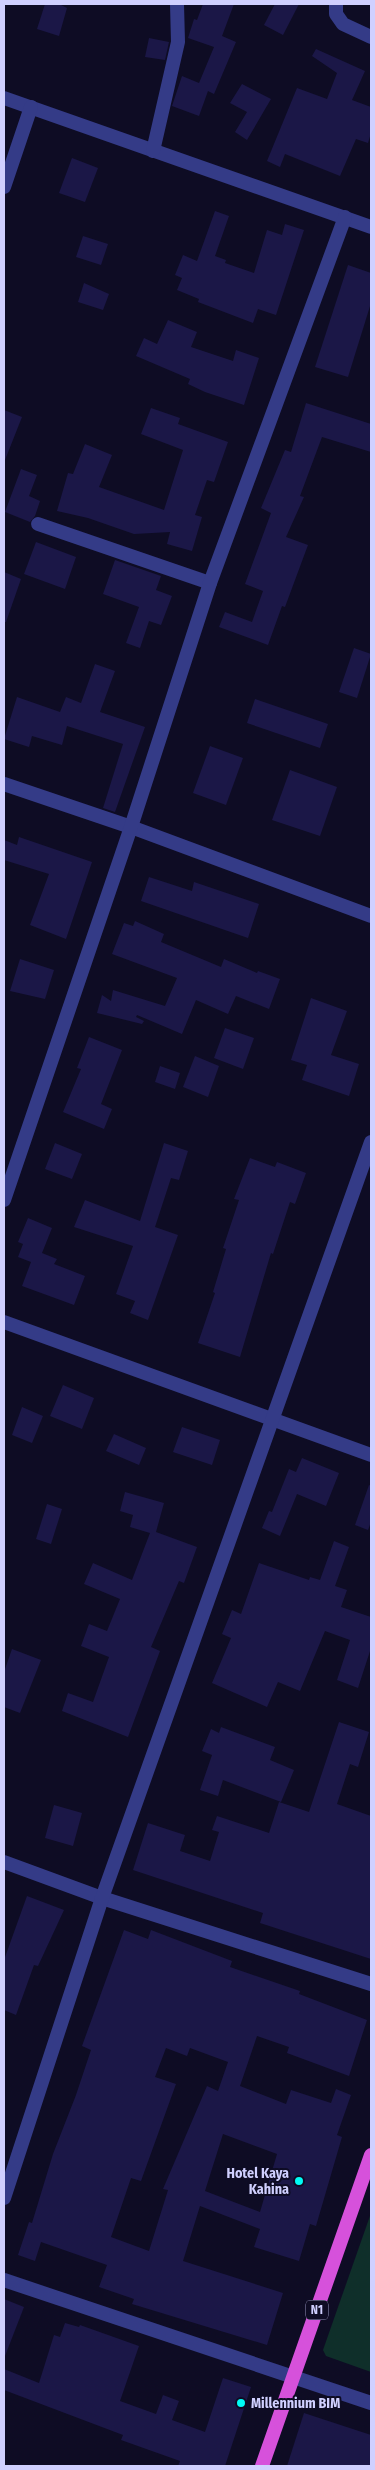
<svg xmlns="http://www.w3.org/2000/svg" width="375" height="2470" font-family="'Fira Sans Condensed',sans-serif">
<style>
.green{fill:#0f2f2a}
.building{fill:#1b1747;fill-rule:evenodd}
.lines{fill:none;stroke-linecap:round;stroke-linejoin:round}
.minor{stroke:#343b87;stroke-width:14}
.trunk{stroke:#d651db;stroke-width:14}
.poi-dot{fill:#00fbf5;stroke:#0e0c24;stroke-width:2}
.labels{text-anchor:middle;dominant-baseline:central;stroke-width:4;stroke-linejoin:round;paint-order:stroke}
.shield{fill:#0e0c24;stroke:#9695bd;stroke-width:1}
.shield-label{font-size:12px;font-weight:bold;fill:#d0d0ff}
.poi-label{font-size:14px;font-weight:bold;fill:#d0d0ff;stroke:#0e0c24;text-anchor:end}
</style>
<rect width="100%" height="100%" fill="#0e0c24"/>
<path class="green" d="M371 2213V2372L326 2356 323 2350Z"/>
<g class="building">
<path d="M45 4H59L67 8 59 36 37 29Z"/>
<path d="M203 4H234L222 36 236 42 214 94 208 91 199 116 172 106 182 76 199 83 214 47 188 38 194 19 197 20Z"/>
<path d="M275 4H299L283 35 264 25Z"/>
<path d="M149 38 169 42 165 60 145 57Z"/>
<path d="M316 49 365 71 352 100 371 107V133L368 143 356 139 340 176 285 154 280 167 267 161 297 88 327 99 337 73 312 56Z"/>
<path d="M242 84 271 99 247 140 235 132 247 112 230 103Z"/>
<path d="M72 158 98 168 85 202 59 193Z"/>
<path d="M215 211 229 216 215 256 226 260 225 263 254 273 267 230 282 235 285 224 304 230 276 315 258 309 253 323 198 302 199 299 177 290 182 278 175 275 183 255 197 261Z"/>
<path d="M83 236 108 244 101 265 76 257Z"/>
<path d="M348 265 371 273V303L348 377 315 367Z"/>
<path d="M84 283 109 294 103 310 78 302Z"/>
<path d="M168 320 197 332 191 347 233 361 236 350 259 358 244 405 205 392 188 384 190 379 136 356 144 338 157 344Z"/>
<path d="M306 403 371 424V452L322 437 300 496 304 497 286 537 308 545 285 607 282 606 268 645 219 627 225 612 252 622 263 591 245 584 271 513 261 508 285 450 291 452Z"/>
<path d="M151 408 180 418 178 424 228 442 214 482 207 480 195 515 202 517 192 551 167 544 170 532 134 534 88 518 57 511 68 473 73 474 85 444 112 455 99 487 164 510 183 450 141 434Z"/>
<path d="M4 410 22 417 5 460H4Z"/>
<path d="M21 469 37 475 29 496 40 501 35 516 30 522 5 512Z"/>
<path d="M36 542 76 557 65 589 24 574Z"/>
<path d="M115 560 161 576 156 590 172 596 161 625 149 621 140 648 126 643 139 607 103 594Z"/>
<path d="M4 572 21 579 6 622H4Z"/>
<path d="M354 648 371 654 357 698 339 692Z"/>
<path d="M95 664 115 671 100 712 145 727 115 812 103 808 123 744 67 726 62 745 32 736 29 747 4 739 17 697 60 712 66 697 81 703Z"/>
<path d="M255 699 328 724 320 748 247 723Z"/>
<path d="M210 746 243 758 226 805 193 793Z"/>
<path d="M290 770 337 787 320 836 272 820Z"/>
<path d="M19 837 92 862 66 939 30 925 49 874 4 860V840L17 845Z"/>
<path d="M149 877 192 891 194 882 259 904 248 938 141 901Z"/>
<path d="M135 921 164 934 161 942 221 967 224 959 257 973 258 971 280 979 269 1009 236 996 228 1014 196 1000 182 1034 137 1015 136 1017 144 1021 142 1024 97 1013 102 995 111 1001 113 990 165 1006 177 978 112 954 124 923 133 926Z"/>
<path d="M20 959 54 970 45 999 10 991Z"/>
<path d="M311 998 347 1011 331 1055 359 1064 349 1096 302 1080 307 1065 291 1060Z"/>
<path d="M225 1028 254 1038 243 1069 214 1058Z"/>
<path d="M89 1037 122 1050 101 1104 112 1109 104 1129 63 1112 81 1069 77 1068Z"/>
<path d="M195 1056 219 1066 208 1097 183 1087Z"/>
<path d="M160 1066 180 1073 175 1089 155 1082Z"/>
<path d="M55 1143 82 1154 72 1179 45 1169Z"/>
<path d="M164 1143 188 1151 179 1180 171 1178 155 1227 178 1235 148 1320 130 1313 135 1301 116 1294 133 1246 74 1227 85 1200 140 1221Z"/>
<path d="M250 1158 275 1167 277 1162 306 1173 295 1204 290 1202 273 1254 271 1253 240 1357 198 1343 215 1293 213 1292 226 1249 223 1248 239 1200 234 1199Z"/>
<path d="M28 1218 52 1228 42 1253 57 1259 54 1264 85 1276 74 1305 22 1286 31 1262 18 1257 23 1244 18 1242Z"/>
<path d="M63 1385 94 1398 82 1429 50 1416Z"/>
<path d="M22 1407 43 1416 32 1443 12 1435Z"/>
<path d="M182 1427 220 1440 212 1465 173 1452Z"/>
<path d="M114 1434 146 1448 139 1465 106 1451Z"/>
<path d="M302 1458 339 1473 326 1506 297 1494 280 1536 262 1528 269 1511 272 1512 289 1469 296 1472Z"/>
<path d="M369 1485 371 1486V1522L368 1530 355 1525Z"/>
<path d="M125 1492 164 1503 156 1532 197 1547 184 1583 179 1581 151 1647 160 1651 128 1737 62 1711 68 1693 93 1702 109 1657 81 1646 89 1624 107 1631 120 1599 84 1584 93 1563 132 1580 150 1533 130 1527 133 1515 120 1511Z"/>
<path d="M47 1504 62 1509 51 1544 36 1539Z"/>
<path d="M334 1541 349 1547 335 1586 347 1590 341 1607 371 1617V1648L358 1688 337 1680 350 1640 325 1631 300 1691 278 1682 267 1707 212 1683 231 1638 222 1634 232 1610 241 1614 259 1563 309 1580 310 1577 320 1580Z"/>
<path d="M12 1649 41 1660 20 1713 4 1707V1672Z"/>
<path d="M339 1722 369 1732 358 1767 350 1764 337 1804 371 1816V1959L260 1923 263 1913 133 1870 148 1823 185 1835 180 1851 210 1861 219 1832 212 1830 217 1816 269 1833 279 1802 309 1812Z"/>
<path d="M221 1727 275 1747 270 1760 294 1770 281 1802 223 1780 218 1796 200 1790 212 1755 202 1751 211 1729 219 1733Z"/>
<path d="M54 1805 82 1813 73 1846 45 1838Z"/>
<path d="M27 1896 64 1910 38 1966 34 1965 16 2015 4 2010V1960Z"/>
<path d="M124 1930 148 1939 151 1930 232 1961 230 1967 300 1991 299 1994 367 2020 349 2076 287 2053 289 2047 257 2036 240 2086 286 2104 291 2090 331 2103 336 2089 351 2095 337 2135 342 2137 316 2226 310 2224 299 2261 254 2247 260 2229 200 2206 183 2261 283 2293 267 2345 132 2304 134 2299 99 2287 107 2265 41 2242 35 2261 18 2255 29 2222 32 2223 53 2154 76 2095 91 2050 82 2046ZM166 2048 187 2056 190 2048 228 2062 218 2091 207 2086 163 2189 168 2190 149 2251 111 2237 131 2178 141 2181 176 2084 155 2077ZM223 2134 277 2154 260 2212 205 2191Z"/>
<path d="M4 2299 24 2307 5 2356H4Z"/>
<path d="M65 2323 79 2327 80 2325 139 2346 120 2401 156 2414 163 2395 179 2401 172 2420 205 2432 223 2378 251 2387 225 2466H178L180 2461 121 2440 123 2435 4 2390V2369L39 2383 54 2335 60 2337Z"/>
<path d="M304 2413 371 2435V2466H287Z"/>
</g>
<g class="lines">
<g class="minor">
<path d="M336 4V14L343 24 371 37"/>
<path d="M4 98 371 227"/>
<path d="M153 151 178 42 177 4"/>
<path d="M4 187 31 107"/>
<path d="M38 524 210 583"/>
<path d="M4 784 131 827 371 916"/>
<path d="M4 1200 131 827 210 583 345 217"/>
<path d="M4 1322 371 1455"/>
<path d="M4 1862 102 1898 371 1984"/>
<path d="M4 2198 102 1898 371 1142"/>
<path d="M4 2280 371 2403"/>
</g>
<path class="trunk" d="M262 2466 371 2155"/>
</g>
<g class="poi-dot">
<circle cx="299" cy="2181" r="5"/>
<circle cx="241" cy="2403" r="5"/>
</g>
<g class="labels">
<rect class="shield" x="306" y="2300.5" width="22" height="19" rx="4"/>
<g class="shield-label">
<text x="317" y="2310">N1</text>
</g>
<g class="poi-label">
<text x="289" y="2173">Hotel Kaya<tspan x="289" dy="16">Kahina</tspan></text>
<text x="251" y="2403" text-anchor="start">Millennium BIM</text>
</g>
</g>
<rect width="375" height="2470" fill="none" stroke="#d0d0ff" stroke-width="10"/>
</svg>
